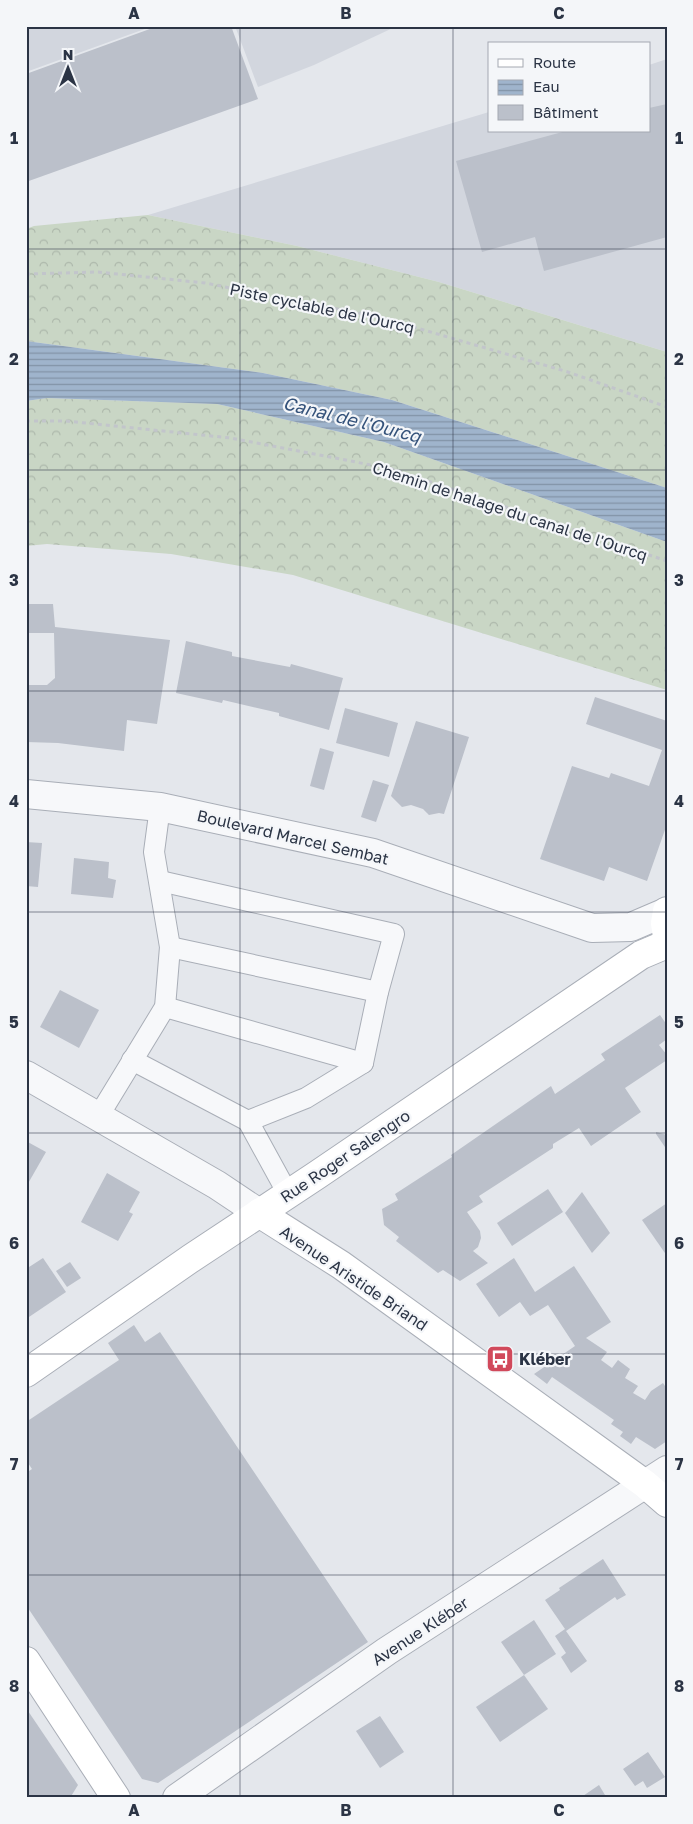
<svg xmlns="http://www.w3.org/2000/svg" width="693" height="1824" font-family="'Golos Text',sans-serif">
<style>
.built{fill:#d2d6de}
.forest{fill:url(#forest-crowns)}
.water{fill:url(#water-rules)}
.building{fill:#bbc0ca}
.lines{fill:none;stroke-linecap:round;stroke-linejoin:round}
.lane-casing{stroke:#a9aeb7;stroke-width:22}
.street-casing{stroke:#a9aeb7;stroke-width:30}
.secondary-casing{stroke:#a9aeb7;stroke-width:30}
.path{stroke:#c2c5cb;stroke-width:3;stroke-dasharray:4 4;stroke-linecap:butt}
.lane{stroke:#f7f8fa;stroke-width:20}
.street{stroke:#f7f8fa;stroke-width:28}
.secondary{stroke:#fff;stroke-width:28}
.grid{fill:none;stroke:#2b3445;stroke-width:1;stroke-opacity:0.55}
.labels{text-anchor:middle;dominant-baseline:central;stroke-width:4.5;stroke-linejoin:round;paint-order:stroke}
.street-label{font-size:16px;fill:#2b3445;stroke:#f4f6f9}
.poi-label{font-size:16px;font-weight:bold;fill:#2b3445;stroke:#f4f6f9;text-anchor:start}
.water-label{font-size:18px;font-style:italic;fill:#34527a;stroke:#f4f6f9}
.neatline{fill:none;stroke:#2b3445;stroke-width:2}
.grid-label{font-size:16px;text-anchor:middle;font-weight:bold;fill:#2b3445}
</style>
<defs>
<pattern id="forest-crowns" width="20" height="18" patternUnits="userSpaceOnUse" patternTransform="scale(1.25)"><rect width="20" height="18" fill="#c9d6c5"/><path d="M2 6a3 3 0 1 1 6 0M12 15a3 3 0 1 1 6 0" fill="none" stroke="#adb8ab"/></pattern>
<pattern id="water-rules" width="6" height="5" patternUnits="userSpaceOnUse" patternTransform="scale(1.25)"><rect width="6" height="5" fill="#9fb4cc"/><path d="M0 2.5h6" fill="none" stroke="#8293a7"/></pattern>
</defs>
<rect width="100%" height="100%" fill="#e4e7ec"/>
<g class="built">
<path d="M26 26H153L26 72Z"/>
<path d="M235 26H397L314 65 258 87Z"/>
<path d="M667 59V352L439 282 297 246 148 215 489 112V131H649V65Z"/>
</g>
<g class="forest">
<path d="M148 215 297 246 439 282 667 352V488L392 400 263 373 26 341V229L34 226Z"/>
<path d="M47 398 217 404 384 442 667 542V690L293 575 171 554 47 544 26 546V401Z"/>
</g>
<path class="water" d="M26 341 263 373 392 400 667 488V542L384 442 217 404 47 398 26 401Z"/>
<g class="building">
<path d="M158 26H231L258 99 26 182V74Z"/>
<path d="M667 104V237L544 271 535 237 482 252 456 161 566 131H649V108Z"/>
<path d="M26 604H53L55 627 170 640 157 724 127 720 124 751 58 743 26 742V685H47L55 678 54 633H26Z"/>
<path d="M186 641 232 652V656L290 667 291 664 343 678 329 730 279 716V713L223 700 222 703 176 693Z"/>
<path d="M595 697 667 721V824L647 881 609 867 604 881 540 859 572 766 609 778 611 773 649 786 662 750 586 724Z"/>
<path d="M345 708 398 723 389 757 336 743Z"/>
<path d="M416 721 469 737 444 814 439 813 429 815 423 809 411 805 402 807 391 796Z"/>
<path d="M320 748 334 752 324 790 310 786Z"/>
<path d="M373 780 389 785 376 822 361 817Z"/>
<path d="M26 842 42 843 38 887 26 886Z"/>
<path d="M74 858 109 862 108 878 116 880 113 898 71 894Z"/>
<path d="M60 990 99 1010 79 1048 40 1027Z"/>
<path d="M660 1015 667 1025V1039L659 1045 667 1055V1060L625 1088 641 1112 591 1146 579 1128 553 1144V1148L479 1196 483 1202 467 1212 480 1231 481 1238 478 1247 473 1251 488 1263 460 1281 443 1270 438 1273 396 1241 399 1237 384 1225 382 1209 398 1200 395 1194 452 1157 451 1155 551 1086 555 1094 605 1060 601 1054Z"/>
<path d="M656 1132 667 1135V1150L656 1134Z"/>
<path d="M26 1141 46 1152 26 1187Z"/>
<path d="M107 1173 140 1192 129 1212 133 1214 118 1241 81 1222Z"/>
<path d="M548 1189 563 1212 512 1246 497 1223Z"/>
<path d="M582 1192 610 1233 592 1253 565 1213Z"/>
<path d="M667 1203V1256L642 1220Z"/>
<path d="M43 1258 66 1292 26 1319V1269Z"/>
<path d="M514 1258 535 1292 574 1266 611 1322 586 1338 607 1352 601 1360 612 1368 618 1360 630 1369 625 1378 638 1386 633 1393 645 1400 651 1391 663 1383 667 1389V1441L655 1449 636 1437 631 1444 620 1436 623 1432 611 1424 614 1420 552 1377 547 1384 534 1374 575 1346 548 1305 530 1316 520 1302 499 1317 476 1284Z"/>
<path d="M70 1262 81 1278 67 1287 56 1271Z"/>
<path d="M134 1325 145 1342 160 1332 368 1642 158 1783 142 1779 26 1605V1473L32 1469 26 1460V1422L119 1360 108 1343Z"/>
<path d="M603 1559 626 1595 617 1600 615 1597 566 1631 587 1661 571 1673 561 1657 566 1653 555 1636 565 1629 545 1600 560 1590 559 1588Z"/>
<path d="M534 1620 556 1654 524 1675 501 1642Z"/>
<path d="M524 1675 548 1709 500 1742 476 1707Z"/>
<path d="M26 1708 78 1785 70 1798H26Z"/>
<path d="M380 1716 404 1752 380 1768 356 1731Z"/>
<path d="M648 1752 665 1777 647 1788 643 1781 635 1786 623 1769Z"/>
<path d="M599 1785 605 1795 601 1798H580Z"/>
</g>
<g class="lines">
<g class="lane-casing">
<g id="lane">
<path d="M170 947 378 992"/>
<path d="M165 1007 363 1063"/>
<path d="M132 1060 248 1121 306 1098 363 1063 378 992 394 934 160 881"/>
<path d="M98 1117 165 1007 170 947 154 852 160 807"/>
<path d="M248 1121 288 1194"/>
</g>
</g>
<g class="street-casing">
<g id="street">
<path d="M26 794 160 807 373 853 592 928 631 927 666 912"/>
<path d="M26 1075 217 1185 259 1213"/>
<path d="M177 1798 387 1651 667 1470"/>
</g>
</g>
<g class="secondary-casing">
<g id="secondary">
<path d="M667 911 665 923 667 937"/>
<path d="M259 1213 341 1265 645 1484 667 1503"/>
<path d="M26 1373 190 1259 317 1175 641 955 667 944"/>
<path d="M26 1661 116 1798"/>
</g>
</g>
<g class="path">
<path d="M26 274 98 272 205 283 379 317 568 372 667 407"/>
<path d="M26 421H66L231 438 392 469 667 561"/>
</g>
<use href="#lane" class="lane"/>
<use href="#street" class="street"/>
<use href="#secondary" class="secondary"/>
</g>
<path class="grid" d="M240 26V1798M453 26V1798M26 249H667M26 470H667M26 691H667M26 912H667M26 1133H667M26 1354H667M26 1575H667"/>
<defs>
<g id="bus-square" transform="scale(1.4375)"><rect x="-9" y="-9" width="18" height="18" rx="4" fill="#d1495b" stroke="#f4f6f9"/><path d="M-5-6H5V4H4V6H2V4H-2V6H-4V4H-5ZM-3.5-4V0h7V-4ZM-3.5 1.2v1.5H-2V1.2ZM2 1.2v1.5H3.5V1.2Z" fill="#fff"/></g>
</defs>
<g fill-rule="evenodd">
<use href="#bus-square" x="500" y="1359"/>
</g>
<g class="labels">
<g class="street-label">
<text transform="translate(322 308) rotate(12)">Piste cyclable de l'Ourcq</text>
<text transform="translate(510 511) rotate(18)">Chemin de halage du canal de l'Ourcq</text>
<text transform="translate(293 837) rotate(13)">Boulevard Marcel Sembat</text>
<text transform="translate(345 1156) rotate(-34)">Rue Roger Salengro</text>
<text transform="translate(354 1278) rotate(34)">Avenue Aristide Briand</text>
<text transform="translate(420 1631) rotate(-33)">Avenue Kléber</text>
</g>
<g class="poi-label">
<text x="519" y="1359">Kléber</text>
</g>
<g class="water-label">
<text transform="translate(352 419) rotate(14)">Canal de l'Ourcq</text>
</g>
</g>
<rect width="693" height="1824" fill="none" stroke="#f4f6f9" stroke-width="55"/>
<rect x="488" y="42" width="162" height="90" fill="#f4f6f9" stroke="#a4a8b1"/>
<rect x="498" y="59" width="25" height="8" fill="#ffffff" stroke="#a4a8b1"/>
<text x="533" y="68" font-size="15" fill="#2b3445">Route</text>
<rect x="498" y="80" width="25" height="15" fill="url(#water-rules)" stroke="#a4a8b1"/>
<text x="533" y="92" font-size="15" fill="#2b3445">Eau</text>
<rect x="498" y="105" width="25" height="15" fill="#bbc0ca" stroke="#a4a8b1"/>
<text x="533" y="118" font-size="15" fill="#2b3445">Bâtiment</text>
<g transform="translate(68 68)" stroke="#f4f6f9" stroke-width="4" paint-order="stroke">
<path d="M0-4L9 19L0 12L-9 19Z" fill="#2b3445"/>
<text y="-8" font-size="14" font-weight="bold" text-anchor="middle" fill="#2b3445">N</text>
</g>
<rect x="28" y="28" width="638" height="1768" class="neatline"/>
<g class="grid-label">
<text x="134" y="19">A</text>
<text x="346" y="19">B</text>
<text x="559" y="19">C</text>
<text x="14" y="144">1</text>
<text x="679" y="144">1</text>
<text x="14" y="365">2</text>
<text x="679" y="365">2</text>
<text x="14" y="586">3</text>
<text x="679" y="586">3</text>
<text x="14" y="807">4</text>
<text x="679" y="807">4</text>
<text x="14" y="1028">5</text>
<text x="679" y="1028">5</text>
<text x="14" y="1249">6</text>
<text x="679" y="1249">6</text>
<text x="14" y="1470">7</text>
<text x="679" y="1470">7</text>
<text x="14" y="1692">8</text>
<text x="679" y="1692">8</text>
<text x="134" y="1816">A</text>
<text x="346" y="1816">B</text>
<text x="559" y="1816">C</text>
</g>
</svg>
